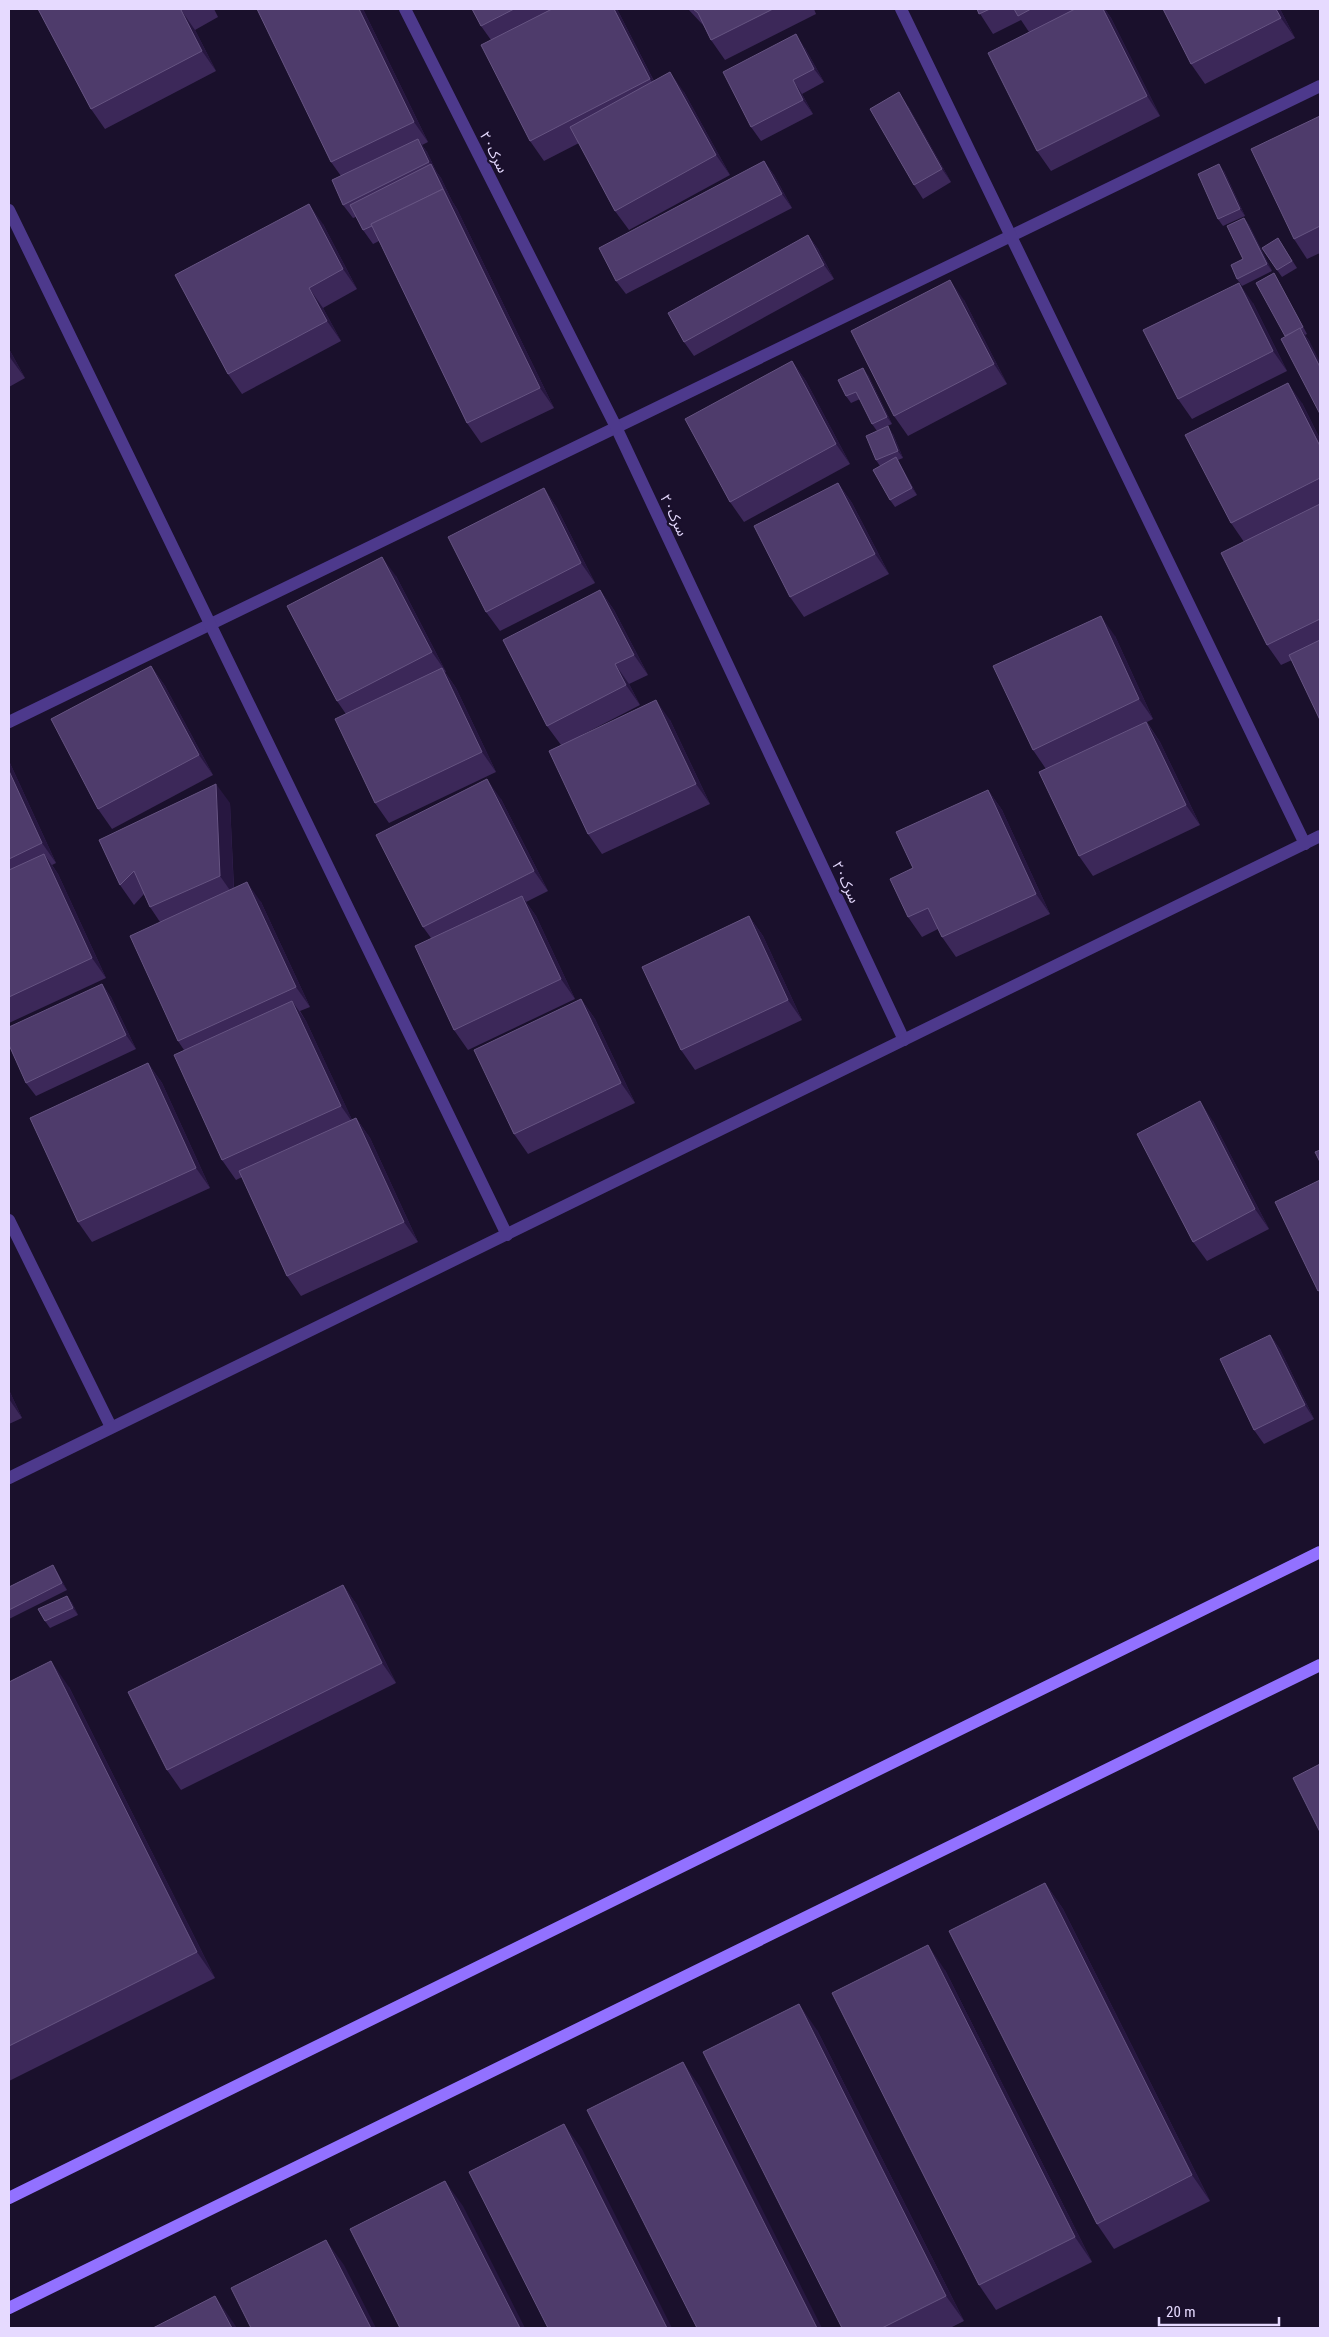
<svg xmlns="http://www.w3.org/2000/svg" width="1329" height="2337" font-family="'Roboto Condensed','Noto Sans Arabic',sans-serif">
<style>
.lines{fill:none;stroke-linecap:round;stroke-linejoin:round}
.lane{stroke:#4d398c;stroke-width:12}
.street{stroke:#4d398c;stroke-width:12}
.secondary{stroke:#9271ff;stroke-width:12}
.wall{fill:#3c2859}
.shaded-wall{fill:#271740}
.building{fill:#4e3b6b;stroke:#665482}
.labels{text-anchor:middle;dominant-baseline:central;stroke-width:4.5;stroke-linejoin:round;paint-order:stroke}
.street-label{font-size:14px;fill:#e6daff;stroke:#1a102c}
</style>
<rect width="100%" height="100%" fill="#1a102c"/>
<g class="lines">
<path class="lane" d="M9 722 1320 86"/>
<g class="street">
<path d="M405 9 616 427 904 1040"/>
<path d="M901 9 1305 844"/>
<path d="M9 210 507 1235"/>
<path d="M9 1220 111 1427"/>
<path d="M9 1478 1320 836"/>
</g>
<g class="secondary">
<path d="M9 2198 1320 1552"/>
<path d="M9 2308 1320 1665"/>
</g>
</g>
<g class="wall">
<path d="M38 9H214L218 17 195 30 216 71 105 129 91 109Z"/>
<path d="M363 9 428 142 422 145 427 152 436 171 441 178 452 201 457 209 554 408 481 443 467 423 379 241 373 244 363 230 356 217 353 218 343 205 341 176 331 162Z"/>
<path d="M472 9H617L654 81 684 92 730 175 629 230 615 211 579 143 544 161 530 141 491 40 481 26Z"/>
<path d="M688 9H814L816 14 725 60 711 40 703 25Z"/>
<path d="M977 9H1105L1111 18 1160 116 1051 171 1037 151 1029 32 1021 20 993 34Z"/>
<path d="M1163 9H1280L1295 38 1205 84 1191 64Z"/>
<path d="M805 48 824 82 802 94 813 114 761 141 751 127Z"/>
<path d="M908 106 951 182 923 199 914 185Z"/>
<path d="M1320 116V253L1307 259 1294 239Z"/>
<path d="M764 161 774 175 792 208 626 294 616 281Z"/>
<path d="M1224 171 1245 216 1223 226 1218 219Z"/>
<path d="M1244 218 1249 225 1272 271 1242 286 1237 279 1243 259Z"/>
<path d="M323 224 357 289 323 308 341 341 242 394 228 374Z"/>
<path d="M808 235 818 249 834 279 694 356 684 342Z"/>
<path d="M1278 238 1297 268 1282 277 1277 270Z"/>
<path d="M1274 273 1278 280 1307 334 1305 335 1310 342 1285 336Z"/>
<path d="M964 300 1007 384 908 436 894 416Z"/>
<path d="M1253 303 1287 371 1192 419 1178 399Z"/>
<path d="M9 349 25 378 9 387Z"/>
<path d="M792 361 806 381 850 464 744 522 730 502Z"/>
<path d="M868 375 892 424 877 431 872 424 860 399 851 403 846 396Z"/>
<path d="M1302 403 1320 439V720L1292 660 1281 665 1267 645 1244 542 1231 523Z"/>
<path d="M893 434 903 458 898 460 917 495 895 507 890 500 880 466 876 460Z"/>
<path d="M838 483 852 503 889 574 804 617 790 597Z"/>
<path d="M544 488 557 508 595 583 500 631 486 612Z"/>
<path d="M396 576 446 672H445L456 688 496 772 389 823 375 803 346 714 337 701Z"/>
<path d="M600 590 614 610 648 675 629 684 640 705 582 735 670 720 710 804 602 854 588 834 561 745 547 726Z"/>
<path d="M1115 636 1153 719 1147 722 1160 742 1200 825 1093 876 1079 856 1046 769 1033 750Z"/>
<path d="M151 666 165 686 213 775 112 829 98 809Z"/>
<path d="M9 761 56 863 52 865 58 874 106 978 9 1023Z"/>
<path d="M988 790 1002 810 1050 914 956 957 942 937 938 929 922 937 908 917 913 868Z"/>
<path d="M501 799 548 891 526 902 536 916 575 999 468 1050 454 1030 431 938 423 927Z"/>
<path d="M230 803 234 888 261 902 310 1007 300 1011 306 1021 352 1120 356 1118 370 1138 418 1242 301 1296 287 1276 242 1177 236 1180 222 1160 184 1050 178 1041 160 922 150 907 144 894 134 905 120 885 99 840Z"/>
<path d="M749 916 763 936 802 1020 695 1070 681 1050Z"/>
<path d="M102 984 111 997 136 1049 36 1096 26 1083Z"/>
<path d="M581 999 595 1019 635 1103 528 1154 514 1134Z"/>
<path d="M148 1063 162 1083 210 1188 92 1242 78 1222Z"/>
<path d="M1213 1121 1269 1229 1207 1261 1193 1242Z"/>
<path d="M1270 1335 1280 1349 1314 1419 1264 1444 1254 1430Z"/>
<path d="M9 1390 22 1418 9 1424Z"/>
<path d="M57 1572 67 1590 9 1619V1587Z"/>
<path d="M343 1585 357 1605 396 1683 181 1790 167 1770Z"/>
<path d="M67 1596 72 1603 78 1615 50 1628 45 1621Z"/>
<path d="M9 1682 69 1687 215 1978 9 2081Z"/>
<path d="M1045 1883 1063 1909 1210 2201 1114 2249 1097 2224Z"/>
<path d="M945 1970 1092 2262 996 2310 979 2285Z"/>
<path d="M817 2030 964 2321 950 2328H842Z"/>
</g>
<g class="shaded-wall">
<path d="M359 9H363L428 142 414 122Z"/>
<path d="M614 9H617L663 99 650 79Z"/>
<path d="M1103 9H1105L1111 18 1160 116 1147 96Z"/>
<path d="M1276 9H1280L1295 38 1281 18Z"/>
<path d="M181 10 195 30 216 71 202 51Z"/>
<path d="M796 34 805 48 824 82 814 69Z"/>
<path d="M670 72 684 92 730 175 716 155Z"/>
<path d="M793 80 802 94 813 114 803 100Z"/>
<path d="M899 92 908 106 951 182 942 169Z"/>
<path d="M418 139 427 152 436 171 441 178 452 201 457 209 554 408 540 388 434 169 429 162Z"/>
<path d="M764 161 774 175 792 208 782 194Z"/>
<path d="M1219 164 1224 171 1245 216 1240 209Z"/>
<path d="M309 204 323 224 357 289 343 269Z"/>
<path d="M1244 218 1249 225 1272 271 1267 264Z"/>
<path d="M808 235 818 249 834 279 824 265Z"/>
<path d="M950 280 964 300 1007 384 994 364Z"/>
<path d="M1239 283 1253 303 1287 371 1273 351Z"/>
<path d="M309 288 323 308 341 341 327 321Z"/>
<path d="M1300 328 1310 342 1320 362V367Z"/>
<path d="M9 349 25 378 11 359 9 355Z"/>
<path d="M792 361 806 381 850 464 836 444Z"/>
<path d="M863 368 868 375 892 424 887 417Z"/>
<path d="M1288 383 1302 403 1320 439V446Z"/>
<path d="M888 426 893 434 903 458 898 451Z"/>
<path d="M896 457 900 464 917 495 912 488Z"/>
<path d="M838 483 852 503 889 574 875 554Z"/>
<path d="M544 488 557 508 595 583 581 563Z"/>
<path d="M382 557 396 576 446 672 432 652Z"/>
<path d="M600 590 614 610 648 675 634 655Z"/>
<path d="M1101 616 1115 636 1153 719 1139 699Z"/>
<path d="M615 664 629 684 640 705 626 685Z"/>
<path d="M151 666 165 686 213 775 199 755Z"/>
<path d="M442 668 456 688 496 772 482 752Z"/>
<path d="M656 700 670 720 710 804 696 784Z"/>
<path d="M1146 722 1160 742 1200 825 1186 805Z"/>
<path d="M9 761 56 863 42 843 9 771Z"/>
<path d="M487 779 501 799 548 891 534 871Z"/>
<path d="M216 784 230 803 234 896 220 876Z"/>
<path d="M988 790 1002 810 1050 914 1036 894Z"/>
<path d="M44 854 58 874 106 978 92 958Z"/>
<path d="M247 882 261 902 310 1007 296 987Z"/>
<path d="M522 896 536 916 575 999 561 979Z"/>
<path d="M749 916 763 936 802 1020 788 1000Z"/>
<path d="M102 984 111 997 136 1049 126 1035Z"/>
<path d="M581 999 595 1019 635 1103 621 1083Z"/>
<path d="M292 1001 306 1021 355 1126 341 1106Z"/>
<path d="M148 1063 162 1083 210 1188 196 1168Z"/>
<path d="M1200 1101 1213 1121 1269 1229 1255 1209Z"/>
<path d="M356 1118 370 1138 418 1242 404 1222Z"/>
<path d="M1270 1335 1280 1349 1314 1419 1305 1405Z"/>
<path d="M9 1390 22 1418 9 1399Z"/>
<path d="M53 1565 57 1572 67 1590 62 1583Z"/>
<path d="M343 1585 357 1605 396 1683 382 1663Z"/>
<path d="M67 1596 72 1603 78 1615 73 1608Z"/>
<path d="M51 1661 69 1687 215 1978 197 1952Z"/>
<path d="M1045 1883 1063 1909 1210 2201 1192 2175Z"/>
<path d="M928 1945 945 1970 1092 2262 1075 2237Z"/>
<path d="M799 2004 817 2030 964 2321 946 2296Z"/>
<path d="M683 2062 701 2088 822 2328H817Z"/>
<path d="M564 2124 582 2149 672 2328H667Z"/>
<path d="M445 2181 463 2206 525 2328H520Z"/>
<path d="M326 2240 344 2265 376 2328H371Z"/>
<path d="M215 2296 233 2322 237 2328H232Z"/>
</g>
<g class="building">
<path d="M38 9H183L181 10 202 51 91 109Z"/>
<path d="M257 9H359L414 122 331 162Z"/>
<path d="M472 9H514L481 26Z"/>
<path d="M552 9H614L650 79 530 141 481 45Z"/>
<path d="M693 9H773L711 40 698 13Z"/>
<path d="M977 9H990L979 14Z"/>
<path d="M1014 9H1031L1018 16Z"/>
<path d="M1075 9H1103L1147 96 1037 151 988 53Z"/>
<path d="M1163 9H1276L1281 18 1191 64Z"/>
<path d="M796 34 814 69 793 80 803 100 751 127 723 72Z"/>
<path d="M670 72 716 155 615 211 570 127Z"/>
<path d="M899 92 942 169 914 185 870 109Z"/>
<path d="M1320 116V226L1294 239 1251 149Z"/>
<path d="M418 139 429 162 343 205 332 180Z"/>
<path d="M764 161 782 194 616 281 599 248Z"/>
<path d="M431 164 443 189 371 224 372 226 363 230 350 205Z"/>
<path d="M1219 164 1240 209 1218 219 1198 174Z"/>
<path d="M443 189 540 388 467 423 371 224Z"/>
<path d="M309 204 343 269 309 288 327 321 228 374 175 275Z"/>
<path d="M1244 218 1267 264 1237 279 1231 265 1243 259 1227 226Z"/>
<path d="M808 235 824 265 684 342 668 313Z"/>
<path d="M1278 238 1292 261 1277 270 1262 248Z"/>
<path d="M1274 273 1303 327 1285 336 1256 283Z"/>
<path d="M950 280 994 364 894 416 851 331Z"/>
<path d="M1239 283 1273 351 1178 399 1143 330Z"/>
<path d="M1300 328 1320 367V414L1281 339Z"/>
<path d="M792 361 836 444 730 502 685 419Z"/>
<path d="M863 368 887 417 872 424 856 392 846 396 838 380Z"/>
<path d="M1288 383 1320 446V478L1231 523 1185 435Z"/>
<path d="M888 426 898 451 876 460 866 436Z"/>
<path d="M896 457 912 488 890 500 873 470Z"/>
<path d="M838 483 875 554 790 597 754 526Z"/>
<path d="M544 488 581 563 486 612 448 537Z"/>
<path d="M1320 504V619L1267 645 1221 553Z"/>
<path d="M382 557 432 652 337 701 287 606Z"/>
<path d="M600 590 634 655 615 664 626 685 547 726 503 640Z"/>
<path d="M1101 616 1139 699 1033 750 993 666Z"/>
<path d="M1320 640V720L1289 655Z"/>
<path d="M151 666 199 755 98 809 51 719Z"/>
<path d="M442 668 482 752 375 803 335 719Z"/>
<path d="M656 700 696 784 588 834 549 751Z"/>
<path d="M1146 722 1186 805 1079 856 1039 772Z"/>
<path d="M9 771 42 843 9 859Z"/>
<path d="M487 779 534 871 423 927 376 835Z"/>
<path d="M216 784 220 876 150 907 134 871 120 885 99 840Z"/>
<path d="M988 790 1036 894 942 937 928 908 908 917 890 879 913 868 896 832Z"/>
<path d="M44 854 92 958 9 997V870Z"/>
<path d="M247 882 296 987 178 1041 130 936Z"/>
<path d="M522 896 561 979 454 1030 415 946Z"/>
<path d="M749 916 788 1000 681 1050 642 967Z"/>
<path d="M102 984 126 1035 26 1083 9 1045V1027Z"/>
<path d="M581 999 621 1083 514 1134 474 1050Z"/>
<path d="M292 1001 341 1106 222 1160 174 1055Z"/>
<path d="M148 1063 196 1168 78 1222 30 1118Z"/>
<path d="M1200 1101 1255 1209 1193 1242 1137 1134Z"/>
<path d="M356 1118 404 1222 287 1276 239 1171Z"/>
<path d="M1320 1150V1162L1315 1152Z"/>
<path d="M1320 1180V1290L1318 1291 1275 1202Z"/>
<path d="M1270 1335 1305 1405 1254 1430 1220 1359Z"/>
<path d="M53 1565 62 1583 9 1610V1587Z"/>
<path d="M343 1585 382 1663 167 1770 128 1692Z"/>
<path d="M67 1596 73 1608 45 1621 38 1609Z"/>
<path d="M51 1661 197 1952 9 2046V1682Z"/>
<path d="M1320 1764V1832L1293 1778Z"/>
<path d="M1045 1883 1192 2175 1097 2224 949 1931Z"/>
<path d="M928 1945 1075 2237 979 2285 832 1993Z"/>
<path d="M799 2004 946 2296 882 2328H842L703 2052Z"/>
<path d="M683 2062 817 2328H697L587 2110Z"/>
<path d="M564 2124 667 2328H548L469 2172Z"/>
<path d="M445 2181 520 2328H400L350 2229Z"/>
<path d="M326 2240 371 2328H251L231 2288Z"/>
<path d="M215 2296 232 2328H153Z"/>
</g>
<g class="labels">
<g class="street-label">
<text transform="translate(494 152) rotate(63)">سرک۲۰</text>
<text transform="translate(674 515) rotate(65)">سرک۲۰</text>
<text transform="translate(846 882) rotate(65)">سرک۲۰</text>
</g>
</g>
<rect width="1329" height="2337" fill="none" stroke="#e6daff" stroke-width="20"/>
<path d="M1159 2317v8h120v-8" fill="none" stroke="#e6daff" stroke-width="2.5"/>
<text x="1166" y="2317" font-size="15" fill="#e6daff" stroke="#1a102c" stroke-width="4" paint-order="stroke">20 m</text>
</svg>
